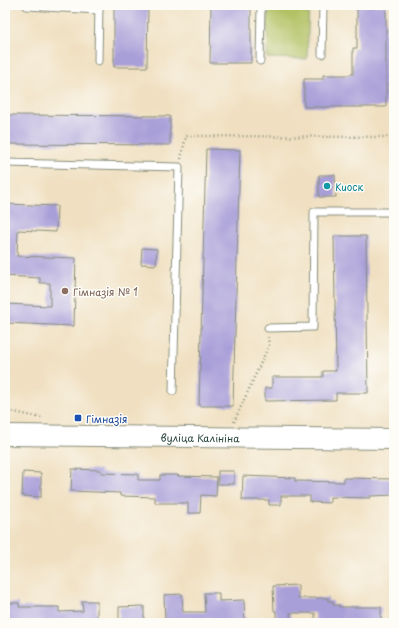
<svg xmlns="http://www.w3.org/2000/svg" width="399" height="628" font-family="'Playpen Sans',sans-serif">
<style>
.green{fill:#b2c164;stroke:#687f4c}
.building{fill:#a89ed8}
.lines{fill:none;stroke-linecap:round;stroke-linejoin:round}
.lane-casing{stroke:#888e7a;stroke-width:9}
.secondary-casing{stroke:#888e7a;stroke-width:22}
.path{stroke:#888e7a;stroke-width:2.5;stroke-dasharray:1 3;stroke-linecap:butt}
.lane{stroke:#fff;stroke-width:7}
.secondary{stroke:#fff;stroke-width:20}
.culture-dot{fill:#0f9aa8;stroke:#fdfcf7;stroke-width:1.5}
.education-dot{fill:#8d6e63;stroke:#fdfcf7;stroke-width:1.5}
.transit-dot{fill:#1a4fb4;stroke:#fdfcf7;stroke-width:1.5}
.labels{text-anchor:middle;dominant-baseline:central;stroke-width:3;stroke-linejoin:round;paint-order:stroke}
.culture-label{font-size:10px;fill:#0d838f;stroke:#fdfcf7;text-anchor:start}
.education-label{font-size:10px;fill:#785e54;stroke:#fdfcf7;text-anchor:start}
.transit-label{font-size:10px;fill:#164399;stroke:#fdfcf7;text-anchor:start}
.street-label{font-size:10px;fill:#1f3d34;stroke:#fdfcf7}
</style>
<rect width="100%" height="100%" fill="#fdfcf7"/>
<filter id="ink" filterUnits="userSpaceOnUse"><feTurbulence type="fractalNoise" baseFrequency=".025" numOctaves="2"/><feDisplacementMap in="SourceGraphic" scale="8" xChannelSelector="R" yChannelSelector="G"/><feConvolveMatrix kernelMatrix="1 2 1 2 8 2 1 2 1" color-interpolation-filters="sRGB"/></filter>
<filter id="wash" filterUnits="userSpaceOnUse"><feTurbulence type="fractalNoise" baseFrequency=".012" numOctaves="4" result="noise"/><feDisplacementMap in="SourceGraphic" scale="16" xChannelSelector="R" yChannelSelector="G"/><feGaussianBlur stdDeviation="0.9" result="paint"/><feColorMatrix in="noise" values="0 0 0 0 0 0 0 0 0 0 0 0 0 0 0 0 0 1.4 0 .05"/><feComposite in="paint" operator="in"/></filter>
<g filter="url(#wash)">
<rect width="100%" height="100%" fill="#f0e0c1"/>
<path class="green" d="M268 5H309L307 59 267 58Z"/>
<g id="blocks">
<g class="building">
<path d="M114 5H148L147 67H114Z"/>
<path d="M211 5H251V63H210Z"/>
<path d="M357 5H386V107H304V79H323V75H350V74H353V48H357Z"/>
<path d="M5 115 170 116V145L5 144Z"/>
<path d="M206 149 240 150 233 406H199Z"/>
<path d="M319 175H335L336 197H319Z"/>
<path d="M5 204 57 206 56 232 18 230 17 256 76 258 74 326 5 323V304L50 306V283H40V278L5 276Z"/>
<path d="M334 236H366L368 393H336V400L265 401V388H272V377H323V371H336Z"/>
<path d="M142 248 157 249 156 265 141 264Z"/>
<path d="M72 469 101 470V473L138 474V480H160V475H178V476L217 477 216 496 201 495 200 513H188V503H155V497L120 496V493L71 491Z"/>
<rect x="218" y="471" width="16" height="13"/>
<path d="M23 472 41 473V497L22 496Z"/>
<path d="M243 476 295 478V481L344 482V478L394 479V495L370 496V498L330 497V503L310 502V496H281V505H269V500H242Z"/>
<path d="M298 585V598H328V601H333V605H339V607H381V623H359V621H339V623H315V613H290L291 623H276V611H274L273 586Z"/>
<path d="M204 593H219V601L244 600 245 623H165L164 595 182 594 183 612H205Z"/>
<path d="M82 601H97V623H5V603H19V607H59V612L83 611Z"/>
<path d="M144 606V623H124V620H119V607Z"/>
</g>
</g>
</g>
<g filter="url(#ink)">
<use href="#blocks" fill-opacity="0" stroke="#888e7a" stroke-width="1"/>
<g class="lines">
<g class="lane-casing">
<g id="lane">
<path d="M27 5V6L99 10"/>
<path d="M322 54 323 5"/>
<path d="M98 61 99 5"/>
<path d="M260 61 261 5"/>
<path d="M5 163 179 167 173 391"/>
<path d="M268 328 313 327 314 212H394"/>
</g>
</g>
<g class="secondary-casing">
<g id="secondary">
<path id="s1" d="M5 435 394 439"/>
</g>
</g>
<g class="path">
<path d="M181 159 186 136 394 137"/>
<path d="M5 410 42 418"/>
<path d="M234 422 269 345 268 337"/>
</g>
<use href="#lane" class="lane"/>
<use href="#secondary" class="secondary"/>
</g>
</g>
<circle class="culture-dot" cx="327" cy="186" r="4"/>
<circle class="education-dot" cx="65" cy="291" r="4"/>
<rect class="transit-dot" x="74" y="414" width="8" height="8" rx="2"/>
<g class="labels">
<g class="culture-label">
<text x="335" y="186">Киоск</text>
</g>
<g class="education-label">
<text x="73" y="291">Гімназія № 1</text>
</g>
<g class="transit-label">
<text x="86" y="418">Гімназія</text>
</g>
<g class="street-label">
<text stroke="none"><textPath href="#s1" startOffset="195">вуліца Калініна</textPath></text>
</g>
</g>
<rect width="399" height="628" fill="none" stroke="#fdfcf7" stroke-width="20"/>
</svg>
